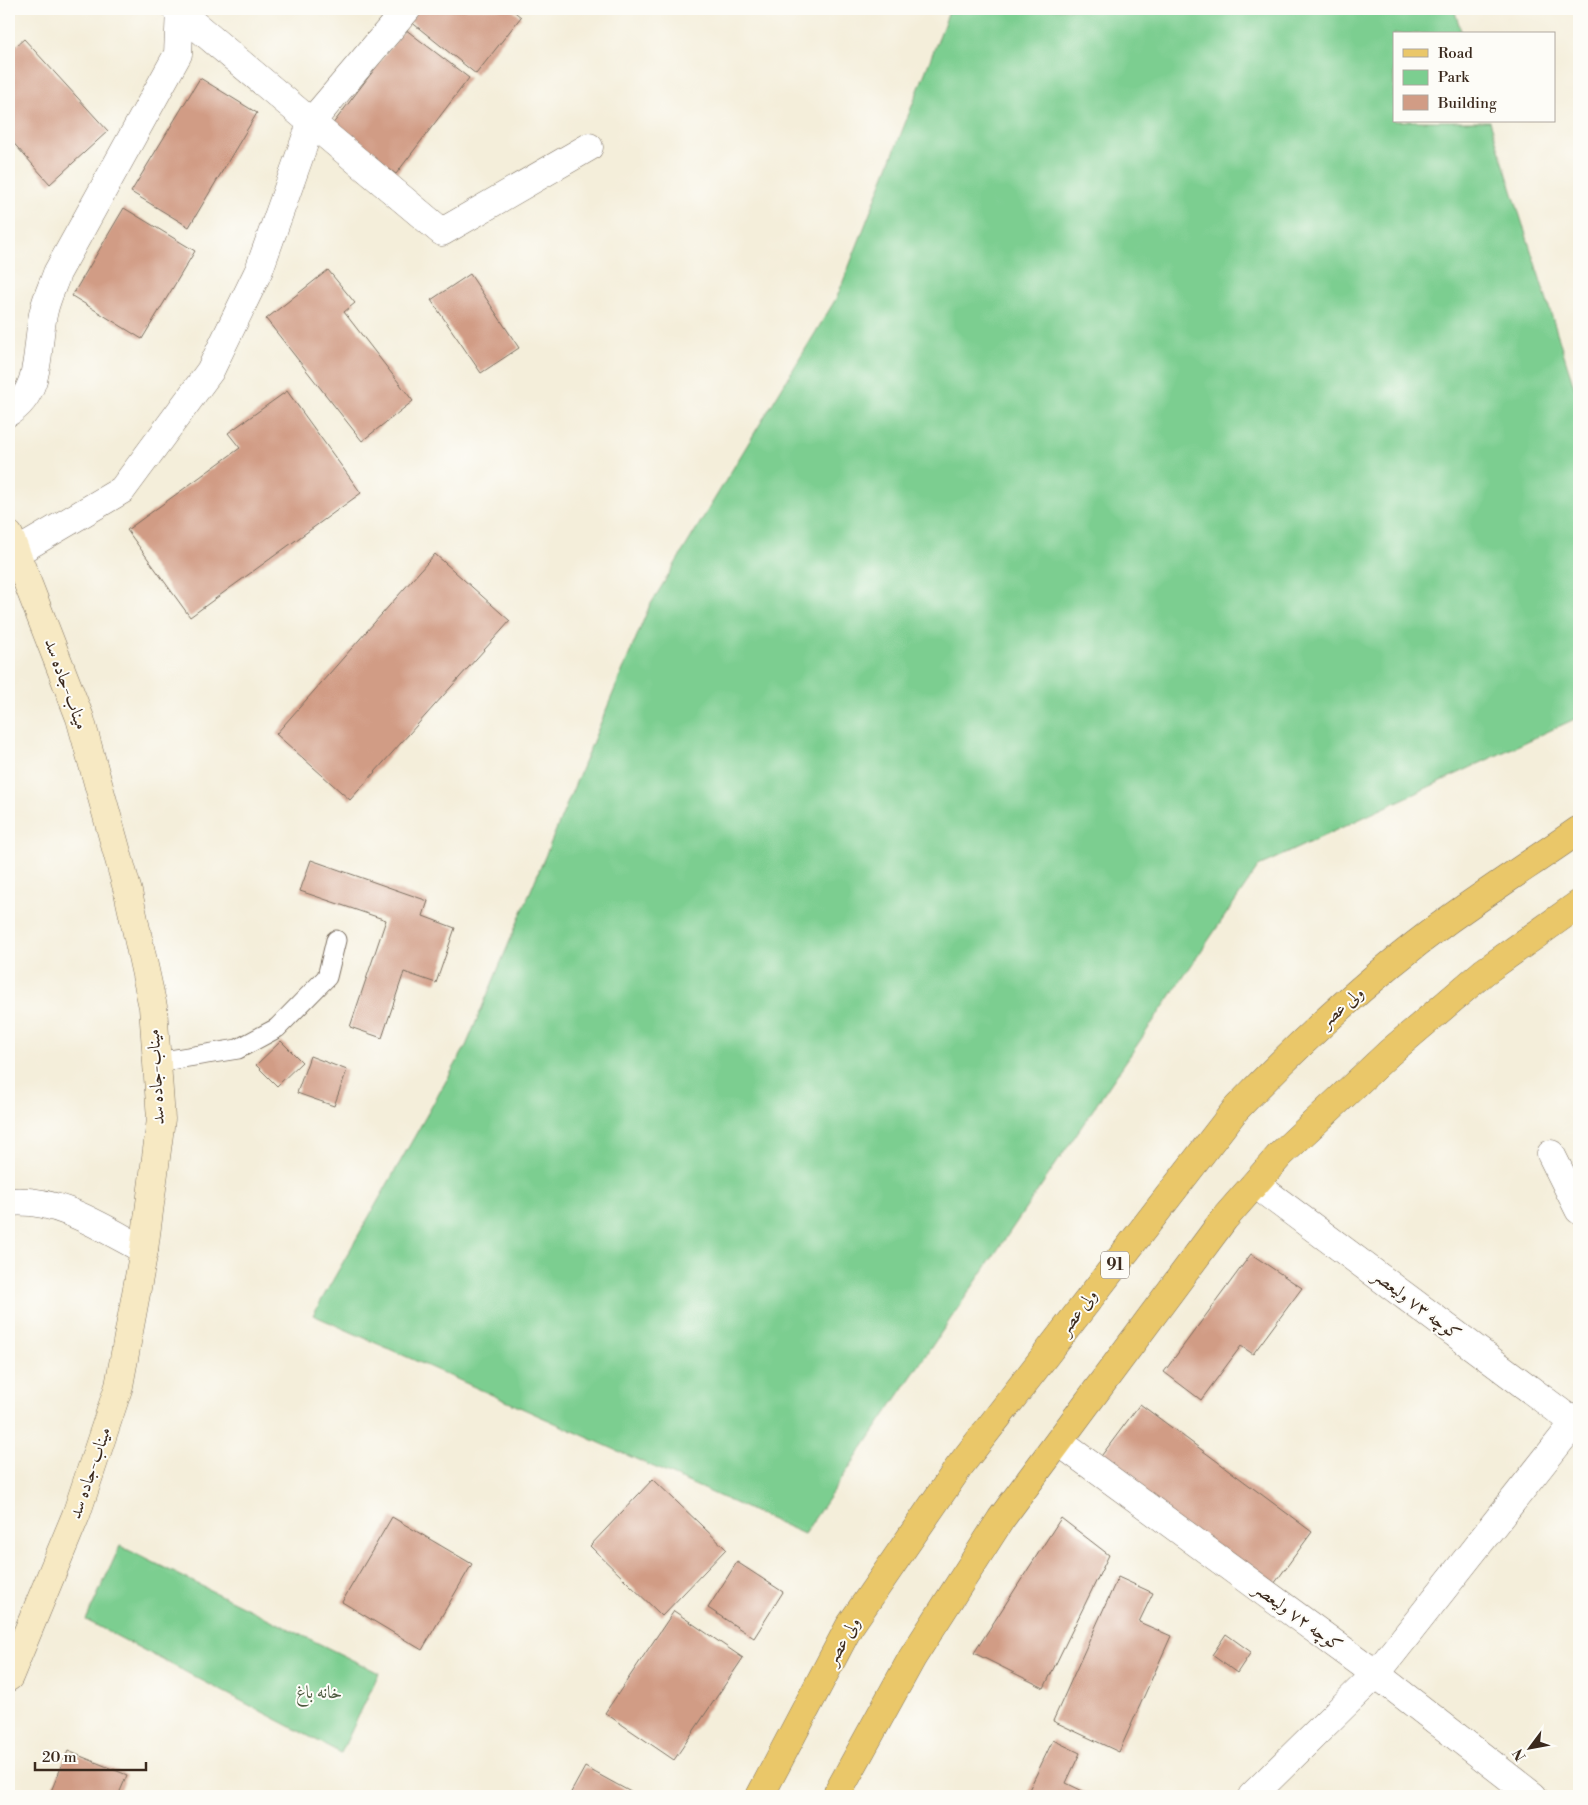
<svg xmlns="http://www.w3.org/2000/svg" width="1588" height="1805" font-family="'Libre Bodoni',Amiri,serif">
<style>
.green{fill:#7cce90;stroke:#5c7c57}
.building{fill:#d19c85}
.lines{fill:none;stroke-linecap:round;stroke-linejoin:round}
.lane-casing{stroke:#7c6f60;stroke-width:21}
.street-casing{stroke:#7c6f60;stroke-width:29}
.secondary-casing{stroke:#7c6f60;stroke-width:29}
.primary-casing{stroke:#7c6f60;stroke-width:29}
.lane{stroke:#fff;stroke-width:19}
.street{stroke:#fff;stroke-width:28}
.secondary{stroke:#f7e9c3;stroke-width:28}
.primary{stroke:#eac769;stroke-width:28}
.labels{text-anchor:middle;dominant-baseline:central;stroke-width:4;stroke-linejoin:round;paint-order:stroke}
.shield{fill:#fdfcf7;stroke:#75695f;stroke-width:1}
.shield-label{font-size:16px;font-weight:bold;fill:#3b2a1e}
.street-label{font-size:18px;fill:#3b2a1e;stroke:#fdfcf7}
.park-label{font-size:18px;fill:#4e5b40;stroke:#fdfcf7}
</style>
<rect width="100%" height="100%" fill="#fdfcf7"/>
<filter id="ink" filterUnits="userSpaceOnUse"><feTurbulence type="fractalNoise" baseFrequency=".02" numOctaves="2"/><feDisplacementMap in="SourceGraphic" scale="10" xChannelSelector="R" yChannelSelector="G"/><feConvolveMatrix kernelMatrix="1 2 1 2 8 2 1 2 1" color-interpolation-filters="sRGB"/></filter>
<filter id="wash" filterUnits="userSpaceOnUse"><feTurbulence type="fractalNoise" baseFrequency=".0096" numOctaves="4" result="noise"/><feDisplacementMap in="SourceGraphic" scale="20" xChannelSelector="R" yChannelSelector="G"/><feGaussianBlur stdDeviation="1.12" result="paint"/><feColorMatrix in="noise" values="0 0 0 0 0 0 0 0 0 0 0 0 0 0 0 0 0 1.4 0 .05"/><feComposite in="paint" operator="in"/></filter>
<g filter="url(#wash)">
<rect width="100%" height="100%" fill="#f4eeda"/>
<g class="green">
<path d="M950 9H1454L1462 34H1394V121H1490L1579 402V717L1259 866 804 1534 313 1315 466 1046 649 607 837 297Z"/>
<path d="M120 1546 379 1673 341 1753 86 1620Z"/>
</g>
<g id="blocks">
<g class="building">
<path d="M420 9H511L521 17 476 74 410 21Z"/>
<path d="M405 29 469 78 396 174 332 125Z"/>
<path d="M24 39 108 131 50 184 9 138V52Z"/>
<path d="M200 78 257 113 189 227 131 192Z"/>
<path d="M124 208 195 251 142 339 72 296Z"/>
<path d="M328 270 355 303 344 312 413 401 362 441 266 319Z"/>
<path d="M470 274 519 348 481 373 431 300Z"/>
<path d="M287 391 361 493 190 617 127 530 240 448 228 433Z"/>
<path d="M435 554 510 621 350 800 276 734Z"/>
<path d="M311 860 428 901 423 916 455 928 436 983 404 972 382 1038 350 1027 386 920 300 891Z"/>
<path d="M281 1041 302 1062 277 1086 256 1065Z"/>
<path d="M310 1056 347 1070 334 1106 297 1093Z"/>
<path d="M1251 1254 1302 1288 1253 1354 1241 1346 1201 1400 1164 1372Z"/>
<path d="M1140 1404 1312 1532 1269 1591 1096 1463Z"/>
<path d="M653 1479 726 1549 662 1616 590 1546Z"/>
<path d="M392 1517 472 1564 422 1650 342 1602Z"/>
<path d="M1061 1518 1109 1555 1044 1688 974 1653Z"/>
<path d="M737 1562 783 1592 754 1638 708 1608Z"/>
<path d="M1118 1577 1153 1593 1139 1622 1171 1636 1119 1752 1053 1721Z"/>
<path d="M674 1611 743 1658 674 1760 605 1713Z"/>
<path d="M1226 1634 1251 1652 1237 1673 1212 1655Z"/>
<path d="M1053 1740 1080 1753 1066 1783 1093 1796H1026Z"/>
<path d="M68 1751 127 1775 118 1796H49Z"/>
<path d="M585 1767 638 1796H569Z"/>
</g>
</g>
</g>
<g filter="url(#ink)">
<use href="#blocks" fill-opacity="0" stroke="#7c6f60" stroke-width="1"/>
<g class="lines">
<g class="lane-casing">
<path id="lane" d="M157 1062 238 1049 277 1028 327 977 336 940"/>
</g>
<g class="street-casing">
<g id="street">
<path d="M176 9 442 232 589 147"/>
<path d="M9 412C44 390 35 345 44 310 47 297 53 285 57 273L178 54 180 9"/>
<path d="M17 552 122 490 210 371 259 270 312 121 407 9"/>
<path d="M1551 1154 1579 1210"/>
<path d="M1255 1184 1579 1426"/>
<path d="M9 1202C57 1197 103 1228 144 1250"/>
<path d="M1059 1442 1376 1674 1533 1796"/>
<path d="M1252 1796 1376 1674 1579 1417"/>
</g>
</g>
<g class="secondary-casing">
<path id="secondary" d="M9 535 80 718 128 892 153 1007 161 1119 144 1250 119 1386 76 1515 9 1677"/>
</g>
<g class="primary-casing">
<g id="primary">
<path d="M760 1796 849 1627 959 1467 1236 1109C1301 1041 1371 976 1448 920 1491 889 1536 860 1579 830"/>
<path d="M836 1796 912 1658 1001 1519 1224 1219 1280 1155 1389 1053 1484 972 1579 904"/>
</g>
</g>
<use href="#lane" class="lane"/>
<use href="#street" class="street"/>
<use href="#secondary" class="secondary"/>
<use href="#primary" class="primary"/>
</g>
</g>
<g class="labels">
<rect class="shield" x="1101" y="1251.5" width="28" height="27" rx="4"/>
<g class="shield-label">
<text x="1115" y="1265">91</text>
</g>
<g class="street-label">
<text transform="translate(66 684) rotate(70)">میناب-جاده سد</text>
<text transform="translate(1342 1007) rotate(-41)">ولی عصر</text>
<text transform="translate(156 1077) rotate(-93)">میناب-جاده سد</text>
<text transform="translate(1417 1305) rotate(37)">کوچه ۷۳ ولیعصر</text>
<text transform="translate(1078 1312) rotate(-53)">ولی عصر</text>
<text transform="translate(90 1473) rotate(-71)">میناب-جاده سد</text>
<text transform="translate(1298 1617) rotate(36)">کوچه ۷۲ ولیعصر</text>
<text transform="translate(843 1641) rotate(-60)">ولی عصر</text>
</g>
<g class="park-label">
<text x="319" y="1692">خانه باغ</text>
</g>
</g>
<rect width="1588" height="1805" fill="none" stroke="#fdfcf7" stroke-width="30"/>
<rect x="1393" y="32" width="162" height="90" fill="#fdfcf7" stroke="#afa8a0"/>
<rect x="1403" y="49" width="25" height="8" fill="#eac769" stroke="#afa8a0"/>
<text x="1438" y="58" font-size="15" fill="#3b2a1e">Road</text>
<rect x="1403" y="70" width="25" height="15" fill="#7cce90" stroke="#afa8a0"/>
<text x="1438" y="82" font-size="15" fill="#3b2a1e">Park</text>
<rect x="1403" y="95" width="25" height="15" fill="#d19c85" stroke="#afa8a0"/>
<text x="1438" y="108" font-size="15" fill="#3b2a1e">Building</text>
<g transform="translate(1530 1748) rotate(238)" stroke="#fdfcf7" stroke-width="4" paint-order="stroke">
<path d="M0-4L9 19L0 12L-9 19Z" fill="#3b2a1e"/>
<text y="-8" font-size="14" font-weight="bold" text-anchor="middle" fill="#3b2a1e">N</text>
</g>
<path d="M35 1762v8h111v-8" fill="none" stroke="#3b2a1e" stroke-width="2.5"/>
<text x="42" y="1762" font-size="15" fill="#3b2a1e" stroke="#fdfcf7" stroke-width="4" paint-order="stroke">20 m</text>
</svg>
